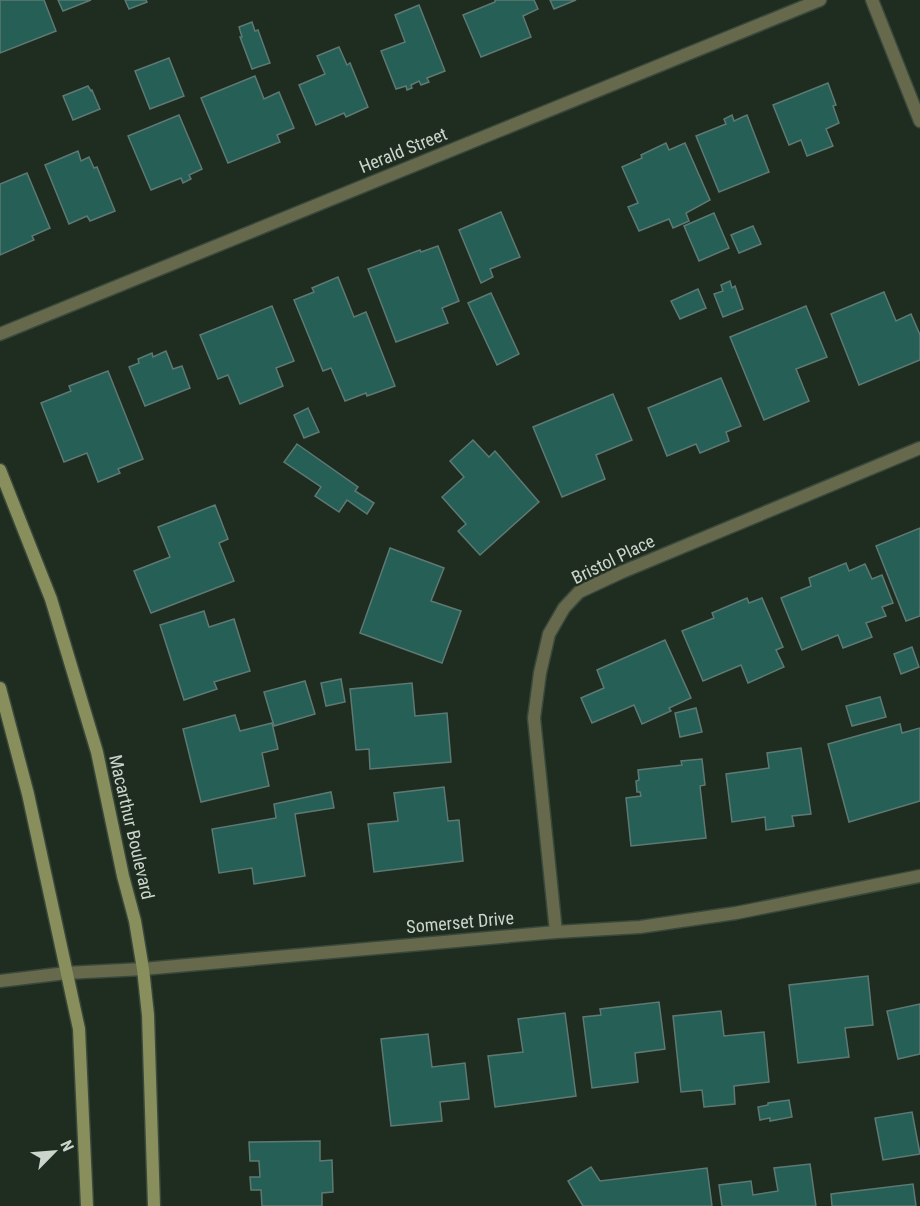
<svg xmlns="http://www.w3.org/2000/svg" width="920" height="1206" font-family="'Roboto Condensed',sans-serif">
<style>
.building{fill:#265f56;stroke:#5e7973;stroke-width:1.5}
.lines{fill:none;stroke-linecap:round;stroke-linejoin:round}
.street-casing{stroke:#3a483c;stroke-width:15}
.secondary-casing{stroke:#3a483c;stroke-width:15}
.street{stroke:#66694b;stroke-width:12}
.secondary{stroke:#888e5c;stroke-width:12}
.labels{text-anchor:middle;dominant-baseline:central;stroke-width:4.5;stroke-linejoin:round;paint-order:stroke}
.street-label{font-size:18px;fill:#ccd5cc;stroke:#1e2d20}
</style>
<rect width="100%" height="100%" fill="#1e2d20"/>
<g class="building">
<path d="M0 0H44L56 31 0 53Z"/>
<path d="M58 0H91L63 11Z"/>
<path d="M125 0H146L147 2 129 9Z"/>
<path d="M495 0H534L538 9 523 16 531 37 481 57 463 15 495 2Z"/>
<path d="M550 0H576L554 9Z"/>
<path d="M419 5 445 71 427 78 429 82 421 85 419 81 411 85 412 88 407 90 406 86 396 89 381 51 405 42 395 15Z"/>
<path d="M252 22 255 31 258 30 270 63 252 69 240 37H242L239 27Z"/>
<path d="M339 47 347 65 350 63 368 107 346 117 344 113 316 125 299 85 325 74 317 56Z"/>
<path d="M169 58 184 96 150 109 135 71Z"/>
<path d="M255 76 264 99 279 92 294 128 277 135 280 142 228 163 201 98Z"/>
<path d="M828 83 836 105 833 106 839 123 826 129 833 146 807 156 801 140 789 145 773 105Z"/>
<path d="M88 86 91 91 92 90 100 109 73 120 63 96Z"/>
<path d="M179 115 202 169 189 175 191 179 183 183 181 178 151 190 128 136Z"/>
<path d="M732 115 734 121 747 115 769 172 719 192 696 136 726 124 724 119Z"/>
<path d="M666 143 669 150 685 143 710 200 686 213 689 221 673 228 669 219 639 231 628 207 638 203 622 167 642 158 641 155Z"/>
<path d="M78 151 81 161 89 157 94 168 97 167 115 211 90 221 87 216 69 224 45 165Z"/>
<path d="M27 173 50 228 32 236 34 240 0 255V184Z"/>
<path d="M501 212 520 257 490 269 493 277 481 283 459 230Z"/>
<path d="M714 213 729 248 699 261 684 226Z"/>
<path d="M753 226 761 244 739 253 731 235Z"/>
<path d="M438 246 459 301 442 308 448 323 396 342 368 269 420 250 421 252Z"/>
<path d="M338 277 354 317 366 312 395 386 367 396 366 393 345 401 331 368 323 371 294 300 314 292 312 288Z"/>
<path d="M730 281 732 288 735 286 743 309 723 317 714 294 723 291 721 285Z"/>
<path d="M698 289 706 308 680 319 671 301Z"/>
<path d="M884 292 896 321 911 314 920 335V360L859 385 831 314Z"/>
<path d="M491 293 519 354 497 365 468 303Z"/>
<path d="M272 306 294 361 276 368 283 386 240 404 228 375 218 379 200 335Z"/>
<path d="M806 306 827 357 796 369 809 401 764 420 730 337Z"/>
<path d="M166 351 173 369 182 366 190 388 145 406 129 367 139 363 138 359 152 353 153 357Z"/>
<path d="M108 371 143 459 118 469 120 473 98 482 87 453 64 462 41 403 71 391 69 386Z"/>
<path d="M721 378 741 426 726 432 729 441 700 453 696 444 667 456 648 408Z"/>
<path d="M613 394 632 440 596 455 605 479 562 497 533 427Z"/>
<path d="M308 408 319 432 304 438 294 415Z"/>
<path d="M473 440 489 457 495 451 539 502 480 555 458 531 466 524 442 497 464 477 450 461Z"/>
<path d="M297 444 358 487 355 491 374 503 367 514 347 500 339 512 315 496 321 487 284 462Z"/>
<path d="M215 505 228 539 219 543 234 581 151 613 134 571 170 557 158 527Z"/>
<path d="M920 528V616L906 621 876 546Z"/>
<path d="M390 548 444 568 431 601 461 611 442 663 360 633Z"/>
<path d="M846 563 849 571 865 564 872 579 882 575 893 603 882 607 886 616 866 623 872 637 843 648 838 635 802 650 781 598 811 586 809 578Z"/>
<path d="M747 598 749 603 762 598 783 647 776 650 784 667 748 683 741 665 703 681 682 631 714 618 712 613Z"/>
<path d="M204 611 209 627 234 619 250 671 214 682 217 689 184 700 160 625Z"/>
<path d="M665 640 691 698 669 708 671 711 642 724 634 705 592 723 581 698 604 688 597 670Z"/>
<path d="M912 647 919 667 901 674 894 654Z"/>
<path d="M341 679 345 702 326 706 321 683Z"/>
<path d="M305 681 315 714 274 726 264 692Z"/>
<path d="M412 683 415 716 447 713 451 762 370 769 369 749 356 750 350 689Z"/>
<path d="M880 697 886 717 852 726 846 706Z"/>
<path d="M696 708 702 732 680 737 675 713Z"/>
<path d="M235 715 240 731 272 723 278 749 262 753 269 786 201 802 183 729Z"/>
<path d="M900 724 902 733 920 728V801L849 822 828 744Z"/>
<path d="M801 748 811 814 792 816 794 826 766 830 765 817 732 822 726 774 769 768 767 753Z"/>
<path d="M702 759 705 785 700 786 706 838 631 846 626 798 641 796 640 792H637L636 781 639 780 638 770 682 765 681 761Z"/>
<path d="M444 787 448 821 459 820 463 861 374 872 368 824 398 821 394 793Z"/>
<path d="M331 792 334 808 295 814 305 876 254 884 252 868 219 873 212 829 276 818 274 804Z"/>
<path d="M868 976 873 1025 845 1028 849 1057 798 1063 789 985Z"/>
<path d="M659 1002 665 1049 635 1053 638 1082 592 1088 583 1017 601 1015 600 1009Z"/>
<path d="M920 1004V1054L898 1059 887 1011Z"/>
<path d="M721 1011 724 1036 764 1032 769 1082 734 1086 735 1104 704 1107 702 1090 681 1092 673 1016Z"/>
<path d="M565 1013 576 1096 495 1107 488 1056 523 1052 518 1019Z"/>
<path d="M428 1034 432 1067 465 1063 469 1099 440 1102 442 1121 391 1126 381 1039Z"/>
<path d="M789 1100 792 1117 770 1121V1118L760 1120 758 1107 768 1105V1103Z"/>
<path d="M912 1112 920 1154 883 1160 875 1118Z"/>
<path d="M320 1141V1161L332 1160 333 1192 322 1193V1206H262L261 1190H251L250 1177H260L259 1161H250L249 1142Z"/>
<path d="M810 1164 816 1206H722L719 1185 751 1181 753 1195 778 1191 774 1168Z"/>
<path d="M591 1167 600 1181 707 1168 712 1206H583L568 1181Z"/>
<path d="M913 1184 916 1206H832L831 1194Z"/>
</g>
<g class="lines">
<g class="street-casing">
<g id="street">
<path d="M872 0 920 121"/>
<path d="M0 334 820 0"/>
<path d="M556 932 534 718 540 673 549 634 564 608 579 592 622 572 920 448"/>
<path d="M0 981 66 973 143 969 556 932 640 927 736 913 920 876"/>
</g>
</g>
<g class="secondary-casing">
<g id="secondary">
<path d="M0 470 51 599 97 752 123 876 135 921 143 969 148 1015 154 1206"/>
<path d="M0 688 28 794 79 1029 87 1206"/>
</g>
</g>
<use href="#street" class="street"/>
<use href="#secondary" class="secondary"/>
</g>
<g class="labels">
<g class="street-label">
<text transform="translate(403 150) rotate(-22)">Herald Street</text>
<text transform="translate(613 559) rotate(-26)">Bristol Place</text>
<text transform="translate(132 827) rotate(77)">Macarthur Boulevard</text>
<text transform="translate(460 922) rotate(-5)">Somerset Drive</text>
</g>
</g>
<g transform="translate(54 1152) rotate(65)" stroke="#1e2d20" stroke-width="4.5" paint-order="stroke">
<path d="M0-4.5L10 22L0 15L-10 22Z" fill="#ccd5cc"/>
<text y="-9" font-size="16" font-weight="bold" text-anchor="middle" fill="#ccd5cc">N</text>
</g>
</svg>
